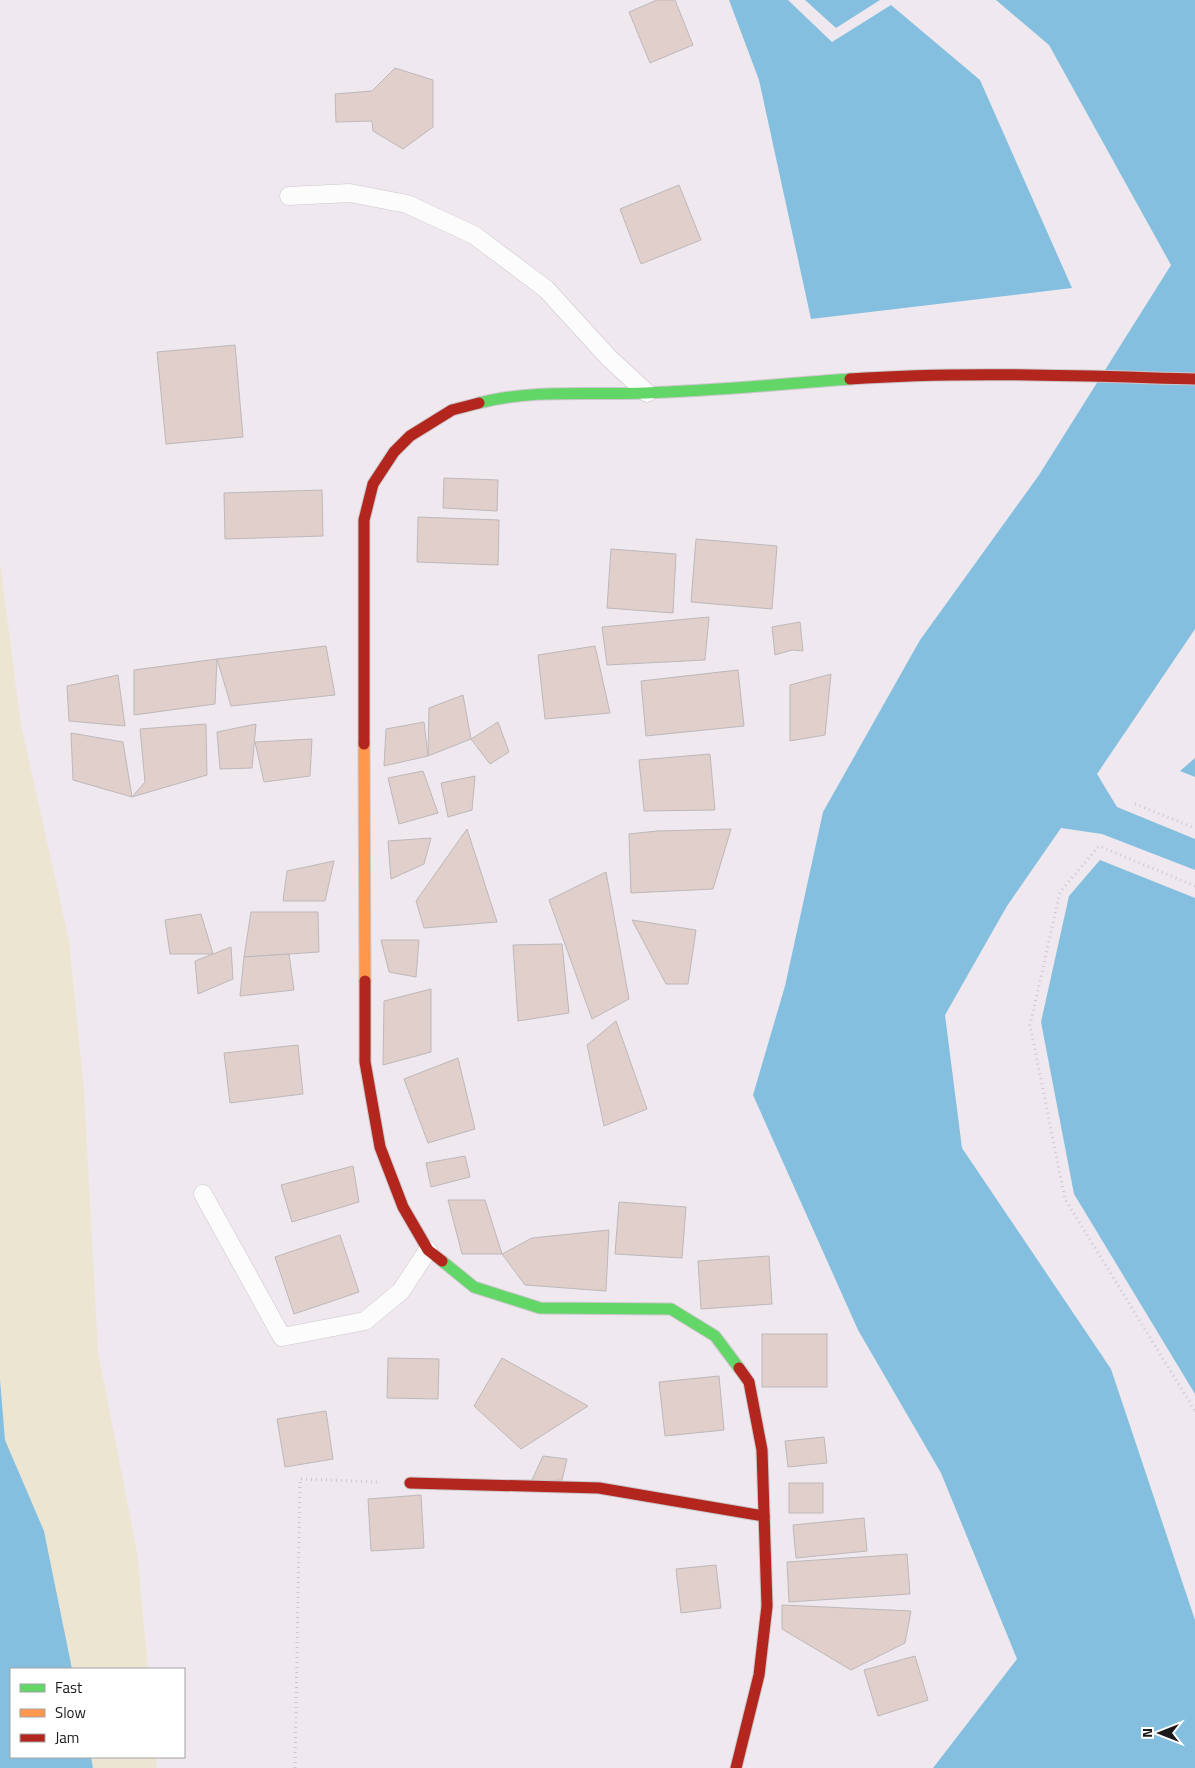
<svg xmlns="http://www.w3.org/2000/svg" width="1195" height="1768" font-family="'Titillium Web',sans-serif">
<style>
.sand{fill:#ece5d2}
.water{fill:#85bfdf}
.building{fill:#e1cfcc;stroke:#bdb8ba}
.lines{fill:none;stroke-linecap:round;stroke-linejoin:round}
.lane-casing{stroke:#cbc7cb;stroke-width:19}
.fast-casing{stroke:#cbc7cb;stroke-width:13}
.slow-casing{stroke:#cbc7cb;stroke-width:13}
.jam-casing{stroke:#cbc7cb;stroke-width:13}
.path{stroke:#cbc8cb;stroke-width:3;stroke-dasharray:1 4;stroke-linecap:butt}
.lane{stroke:#fdfcfd;stroke-width:18}
.fast{stroke:#63d668;stroke-width:11}
.slow{stroke:#ff974d;stroke-width:11}
.jam{stroke:#b3261e;stroke-width:11}
</style>
<rect width="100%" height="100%" fill="#efe9ef"/>
<g class="sand">
<path d="M0 563 21 725 69 941 84 1090 98 1352 137 1552 148 1669H72L44 1531 5 1440 0 1379Z"/>
<path d="M91 1757H156L157 1768H93Z"/>
</g>
<g class="water">
<path d="M729 0H788L832 42 891 5 980 80 1072 288 811 319 759 80Z"/>
<path d="M805 0H880L836 28Z"/>
<path d="M996 0H1195V629L1097 774 1117 807 1195 839V870L1102 834 1061 828 1007 906 945 1015 962 1148 1111 1369 1195 1620V1768H933L1017 1659 941 1473 858 1330 753 1095 785 986 823 812 920 640 1039 475 1171 265 1049 45Z"/>
<path d="M1195 758V777L1180 771Z"/>
<path d="M1100 860 1195 898V1394L1074 1194 1041 1022 1069 896Z"/>
<path d="M0 1379 5 1440 44 1531 72 1669H11V1757H91L93 1768H0Z"/>
</g>
<g class="building">
<path d="M657 0H675L693 45 650 63 629 12Z"/>
<path d="M395 68 433 80V127L403 149 373 131 372 121 336 122 335 94 372 91Z"/>
<path d="M679 185 701 240 641 264 620 209Z"/>
<path d="M235 345 243 437 166 444 157 352Z"/>
<path d="M444 478 498 480 497 511 443 508Z"/>
<path d="M322 490 323 536 225 539 224 493Z"/>
<path d="M418 517 499 520 498 565 417 562Z"/>
<path d="M696 539 777 546 772 609 691 602Z"/>
<path d="M611 549 676 554 673 613 607 608Z"/>
<path d="M709 617 705 660 607 665 602 627Z"/>
<path d="M800 622 803 651 792 650 775 655 772 627Z"/>
<path d="M326 646 335 695 231 706 217 659Z"/>
<path d="M595 646 610 713 545 719 538 655Z"/>
<path d="M217 659 215 704 134 715V670Z"/>
<path d="M738 670 744 726 646 736 641 681Z"/>
<path d="M831 674 825 735 790 741V685Z"/>
<path d="M118 675 125 726 69 721 67 686Z"/>
<path d="M463 695 471 739 428 756 429 708Z"/>
<path d="M424 722 428 756 384 766 386 729Z"/>
<path d="M498 722 509 752 490 764 471 739Z"/>
<path d="M206 724 207 775 132 797 145 782 140 729Z"/>
<path d="M256 724 252 768 220 769 217 732Z"/>
<path d="M71 733 123 742 132 797 73 780Z"/>
<path d="M312 739 310 776 264 782 255 742Z"/>
<path d="M710 754 715 810 644 811 639 760Z"/>
<path d="M423 771 438 813 399 824 388 778Z"/>
<path d="M475 776 472 810 448 817 441 783Z"/>
<path d="M467 829 497 922 424 928 416 901Z"/>
<path d="M731 829 713 889 631 893 629 834 657 831Z"/>
<path d="M431 838 424 864 391 879 388 841Z"/>
<path d="M334 861 325 901H283L287 871Z"/>
<path d="M606 872 629 999 592 1019 549 900Z"/>
<path d="M251 912H318L319 952 244 957Z"/>
<path d="M201 914 213 954H170L165 920Z"/>
<path d="M632 920 696 930 688 984H666Z"/>
<path d="M381 940H419L416 977 389 972Z"/>
<path d="M562 944 569 1013 518 1021 513 945Z"/>
<path d="M231 947 233 979 198 994 195 961Z"/>
<path d="M289 954 294 990 240 996 244 957Z"/>
<path d="M431 989V1052L383 1065 384 1001Z"/>
<path d="M616 1021 647 1109 604 1126 587 1045Z"/>
<path d="M298 1045 303 1094 230 1103 224 1053Z"/>
<path d="M458 1058 475 1129 428 1143 404 1079Z"/>
<path d="M465 1156 470 1177 431 1187 426 1163Z"/>
<path d="M353 1166 359 1202 292 1222 281 1185Z"/>
<path d="M448 1200H485L502 1254H462Z"/>
<path d="M619 1202 686 1207 682 1258 615 1254Z"/>
<path d="M609 1230 606 1291 525 1285 502 1254 532 1238Z"/>
<path d="M340 1235 359 1292 294 1314 275 1257Z"/>
<path d="M769 1256 772 1304 701 1309 698 1261Z"/>
<rect x="762" y="1334" width="65" height="53"/>
<path d="M388 1358 439 1359 438 1399 387 1398Z"/>
<path d="M502 1358 588 1406 521 1449 474 1406Z"/>
<path d="M719 1376 724 1430 665 1436 659 1382Z"/>
<path d="M326 1411 333 1459 285 1467 277 1419Z"/>
<path d="M824 1437 827 1463 788 1467 785 1441Z"/>
<path d="M543 1456 567 1459 562 1480 531 1482Z"/>
<rect x="789" y="1483" width="34" height="30"/>
<path d="M421 1495 424 1548 371 1551 368 1499Z"/>
<path d="M864 1518 867 1551 796 1558 793 1525Z"/>
<path d="M907 1554 910 1594 789 1602 787 1562Z"/>
<path d="M716 1565 721 1608 681 1613 676 1569Z"/>
<path d="M782 1605 911 1611 905 1643 851 1670 782 1629Z"/>
<path d="M915 1656 928 1700 878 1716 864 1670Z"/>
</g>
<g class="lines">
<g class="lane-casing">
<g id="lane">
<path d="M289 196 350 193 407 204 474 235 546 289 609 358 647 393"/>
<path d="M203 1194 282 1337 365 1321 401 1291 428 1250"/>
</g>
</g>
<g class="fast-casing">
<g id="fast">
<path d="M479 403C531 389 592 395 645 393 714 391 782 384 850 379"/>
<path d="M442 1261 474 1287 540 1308 671 1309 715 1336 739 1368"/>
</g>
</g>
<g class="slow-casing">
<path id="slow" d="M364 744 365 981"/>
</g>
<g class="jam-casing">
<g id="jam">
<path d="M850 379C965 371 1080 376 1195 379"/>
<path d="M364 744V520L373 484 394 452 410 436 452 410 479 403"/>
<path d="M365 981V1062L380 1147 403 1207 428 1250 442 1261"/>
<path d="M410 1483 599 1488 764 1516"/>
<path d="M736 1768 759 1675 767 1606 762 1450 749 1382 739 1368"/>
</g>
</g>
<g class="path">
<path d="M1135 804 1195 828"/>
<path d="M1195 886 1099 846 1060 892 1030 1025 1065 1199 1195 1411"/>
<path d="M295 1768 300 1479 380 1482"/>
</g>
<use href="#lane" class="lane"/>
<use href="#fast" class="fast"/>
<use href="#slow" class="slow"/>
<use href="#jam" class="jam"/>
</g>
<rect x="10" y="1668" width="175" height="90" fill="#ffffff" stroke="#a4a3a5"/>
<rect x="20" y="1684" width="25" height="8" fill="#63d668" stroke="#a4a3a5"/>
<text x="55" y="1693" font-size="15" fill="#1c191d">Fast</text>
<rect x="20" y="1709" width="25" height="8" fill="#ff974d" stroke="#a4a3a5"/>
<text x="55" y="1718" font-size="15" fill="#1c191d">Slow</text>
<rect x="20" y="1734" width="25" height="8" fill="#b3261e" stroke="#a4a3a5"/>
<text x="55" y="1743" font-size="15" fill="#1c191d">Jam</text>
<g transform="translate(1160 1733) rotate(270)" stroke="#ffffff" stroke-width="4" paint-order="stroke">
<path d="M0-4L9 19L0 12L-9 19Z" fill="#1c191d"/>
<text y="-8" font-size="14" font-weight="bold" text-anchor="middle" fill="#1c191d">N</text>
</g>
</svg>
